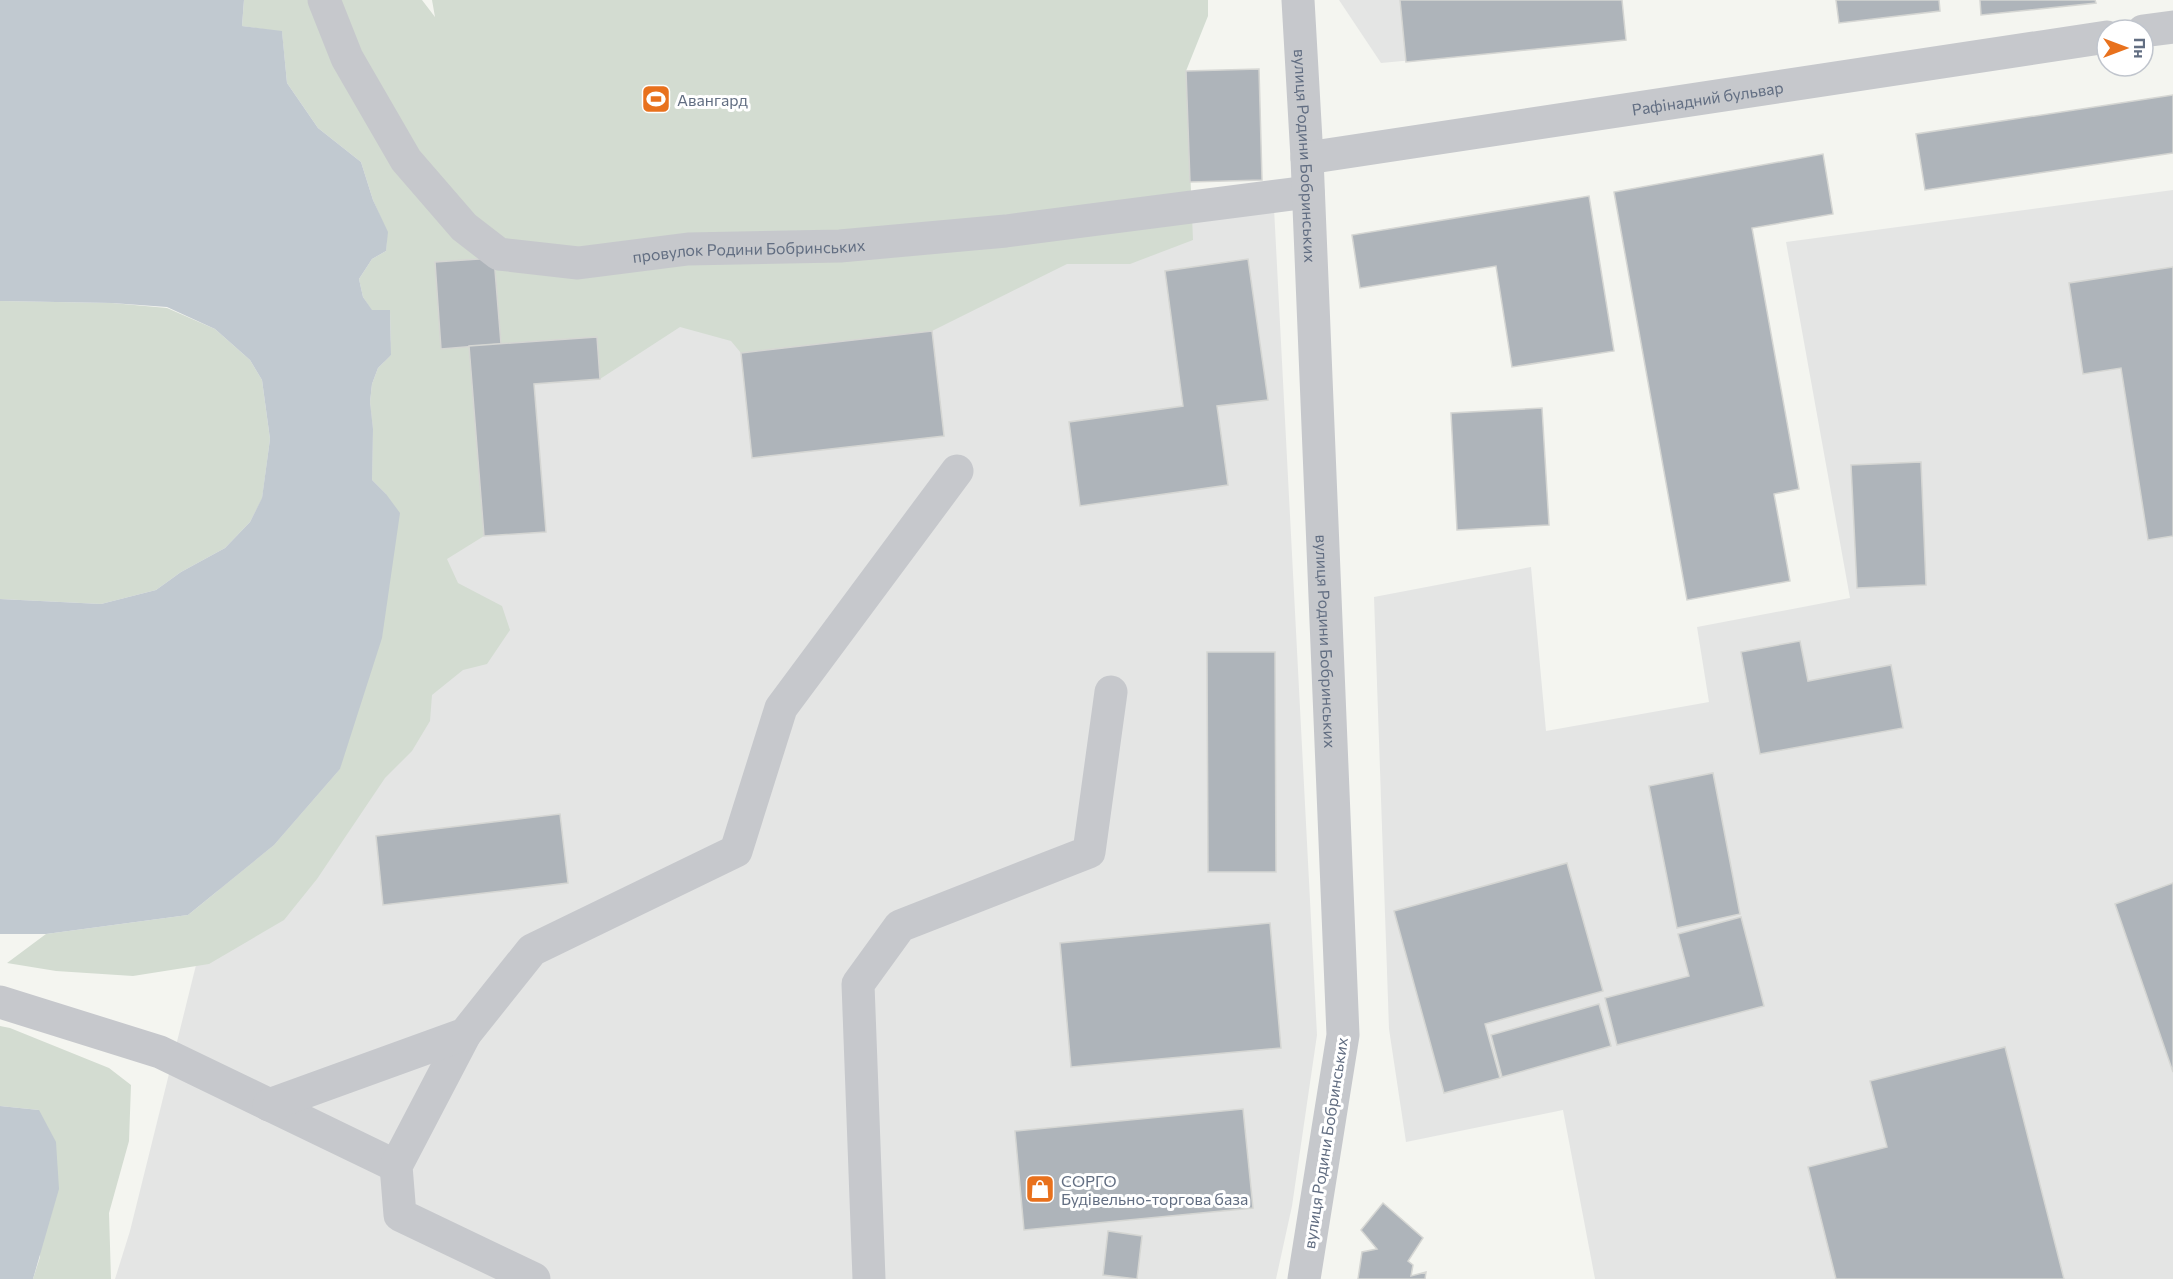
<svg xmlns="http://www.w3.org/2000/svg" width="2173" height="1279" font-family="Commissioner,sans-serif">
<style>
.built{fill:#e4e5e4}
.green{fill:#d3dcd1}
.water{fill:#c1c9d0}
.building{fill:#aeb4ba;stroke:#d5d6d3;stroke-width:1.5}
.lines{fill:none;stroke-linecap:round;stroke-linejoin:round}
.minor{stroke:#c6c8cc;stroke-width:33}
.labels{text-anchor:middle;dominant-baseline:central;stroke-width:6;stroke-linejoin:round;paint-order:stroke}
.street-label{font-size:16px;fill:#626e82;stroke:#fff}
.poi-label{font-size:16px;fill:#626e82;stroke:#fff;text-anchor:start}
</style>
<rect width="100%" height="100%" fill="#f4f5f0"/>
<g class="built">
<path d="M1339 0H1622L1626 40 1381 63Z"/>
<path d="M2173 190V1279H1595L1563 1110 1406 1142 1389 1029 1374 597 1531 567 1546 731 1709 702 1697 627 1850 598 1786 242Z"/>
<path d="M1274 208 1317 1035 1292 1206 1276 1279H115L130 1231 200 949 426 228Z"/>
</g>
<g class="green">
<path d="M244 0H422L435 17 432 0H1208V16L1186 71 1193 240 1130 264H1067L932 331 741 353 731 341 680 327 600 379 596 337 469 346 484 536 447 559 458 583 502 606 510 630 487 664 463 670 432 695 430 721 412 751 385 778 317 879 284 920 209 964 133 976 56 971 7 963 46 934 188 915 274 845 340 769 386 494 372 480 373 429 370 402 372 384 378 368 391 355 390 311H372L363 297 359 279 372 259 386 251 387 232 373 200 361 162 318 128 287 83 282 32 242 26Z"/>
<path d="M0 301 112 303 167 308 215 329 250 360 262 380 270 439 262 499 250 522 225 548 181 572 156 590 101 604 0 599Z"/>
<path d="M0 1026 10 1028 109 1068 131 1085 129 1141 109 1213 111 1279H33L40 1257 39 1110 0 1106Z"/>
</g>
<g class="water">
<path d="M0 0H244L242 26 282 31 287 83 318 128 361 162 373 200 388 232 386 251 372 259 359 279 363 297 372 310H390L391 355 378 368 372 384 370 402 373 429 372 480 386 494 400 513 382 638 340 769 274 845 188 915 46 934H0V599L101 604 156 590 181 572 225 548 250 522 262 498 270 439 262 380 250 360 215 329 167 307 112 303 0 301Z"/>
<path d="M0 1106 39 1110 56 1142 59 1189 33 1279H0Z"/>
</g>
<g class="building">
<path d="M1400 0H1622L1626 40 1406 62Z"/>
<path d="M1836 0H1939L1940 11 1839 23Z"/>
<path d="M1980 0H2095L2096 3 1981 15Z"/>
<path d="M1259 69 1262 180 1190 182 1186 71Z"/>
<path d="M2173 95V153L1925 190 1916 134Z"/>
<path d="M1823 154 1833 214 1752 228 1799 489 1774 494 1790 581 1687 600 1614 192Z"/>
<path d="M1589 196 1614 351 1512 367 1496 266 1360 288 1352 235Z"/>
<path d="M494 258 501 344 441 349 435 262Z"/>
<path d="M1248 259 1268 400 1217 406 1228 485 1080 506 1069 422 1183 406 1165 271Z"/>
<path d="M2173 267V536L2148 540 2121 368 2083 374 2069 283Z"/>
<path d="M932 331 944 436 752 458 741 353Z"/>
<path d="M597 337 600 379 534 384 546 532 484 536 469 346Z"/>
<path d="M1542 408 1549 525 1457 530 1451 413Z"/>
<path d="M1921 462 1926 585 1857 588 1851 465Z"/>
<path d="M1800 641 1808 681 1891 665 1903 728 1760 754 1741 652Z"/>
<path d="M1207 652H1275L1276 872H1208Z"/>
<path d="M1713 773 1740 914 1677 928 1649 786Z"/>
<path d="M560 814 568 883 383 905 376 836Z"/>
<path d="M1567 863 1603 991 1485 1024 1500 1078 1444 1093 1394 911Z"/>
<path d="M2173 883V1072L2115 904Z"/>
<path d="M1741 917 1764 1006 1617 1045 1605 998 1689 976 1678 934Z"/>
<path d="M1270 923 1281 1048 1071 1067 1060 943Z"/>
<path d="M1599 1004 1611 1046 1502 1077 1491 1035Z"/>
<path d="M2005 1047 2064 1279H1836L1808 1167 1887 1147 1870 1081Z"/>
<path d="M1243 1109 1253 1208 1024 1230 1015 1131Z"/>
<path d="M1383 1203 1423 1238 1408 1261 1413 1265 1411 1276 1426 1272 1425 1279H1358L1362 1252 1377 1249 1361 1230Z"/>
<path d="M1108 1231 1142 1236 1137 1279 1103 1275Z"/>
</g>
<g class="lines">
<g class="minor">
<path id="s1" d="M324 0 347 58 406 160 464 227 499 254 578 263 688 249 840 246 1006 231 1308 192"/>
<path id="s2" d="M1298 0 1307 158 1343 1035 1304 1279"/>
<path d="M2143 31 2173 27"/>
<path id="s3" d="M1307 158 2107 37"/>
<path d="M0 1002 160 1052 396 1166"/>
<path d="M465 1034 396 1166 400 1215 534 1279"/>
<path d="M269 1105 465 1034 532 950 736 851 781 708 957 471"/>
<path d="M869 1279 858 984 900 926 1089 852 1111 692"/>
</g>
</g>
<defs>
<g id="stadium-square" transform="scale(1.5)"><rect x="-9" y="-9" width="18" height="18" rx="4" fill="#e8711d" stroke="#fff"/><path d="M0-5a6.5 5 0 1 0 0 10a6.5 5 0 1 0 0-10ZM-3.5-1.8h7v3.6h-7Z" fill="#fff"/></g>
<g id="shop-square" transform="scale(1.5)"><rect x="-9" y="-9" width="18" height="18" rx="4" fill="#e8711d" stroke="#fff"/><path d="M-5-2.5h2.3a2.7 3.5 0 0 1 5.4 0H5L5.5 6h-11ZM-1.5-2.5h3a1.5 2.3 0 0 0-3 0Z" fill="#fff"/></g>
</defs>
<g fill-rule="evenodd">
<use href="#stadium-square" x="656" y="99"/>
<use href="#shop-square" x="1040" y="1189"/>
</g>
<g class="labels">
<g class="street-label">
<text stroke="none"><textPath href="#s3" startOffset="405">Рафінадний бульвар</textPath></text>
<text stroke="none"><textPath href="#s2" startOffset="156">вулиця Родини Бобринських</textPath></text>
<text stroke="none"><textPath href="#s1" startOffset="564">провулок Родини Бобринських</textPath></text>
<text stroke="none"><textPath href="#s2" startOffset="642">вулиця Родини Бобринських</textPath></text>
<text transform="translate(1325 1143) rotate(-81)">вулиця Родини Бобринських</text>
</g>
<g class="poi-label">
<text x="677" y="99">Авангард</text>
<text x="1061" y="1180">СОРГО<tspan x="1061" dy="18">Будівельно-торгова база</tspan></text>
</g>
</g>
<g transform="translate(2125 48) rotate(90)"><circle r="28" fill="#ffffff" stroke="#c0c5cd" stroke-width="1.5"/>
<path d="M0-4.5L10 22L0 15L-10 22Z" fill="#e8711d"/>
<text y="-9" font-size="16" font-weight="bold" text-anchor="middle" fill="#626e82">Пн</text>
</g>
</svg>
